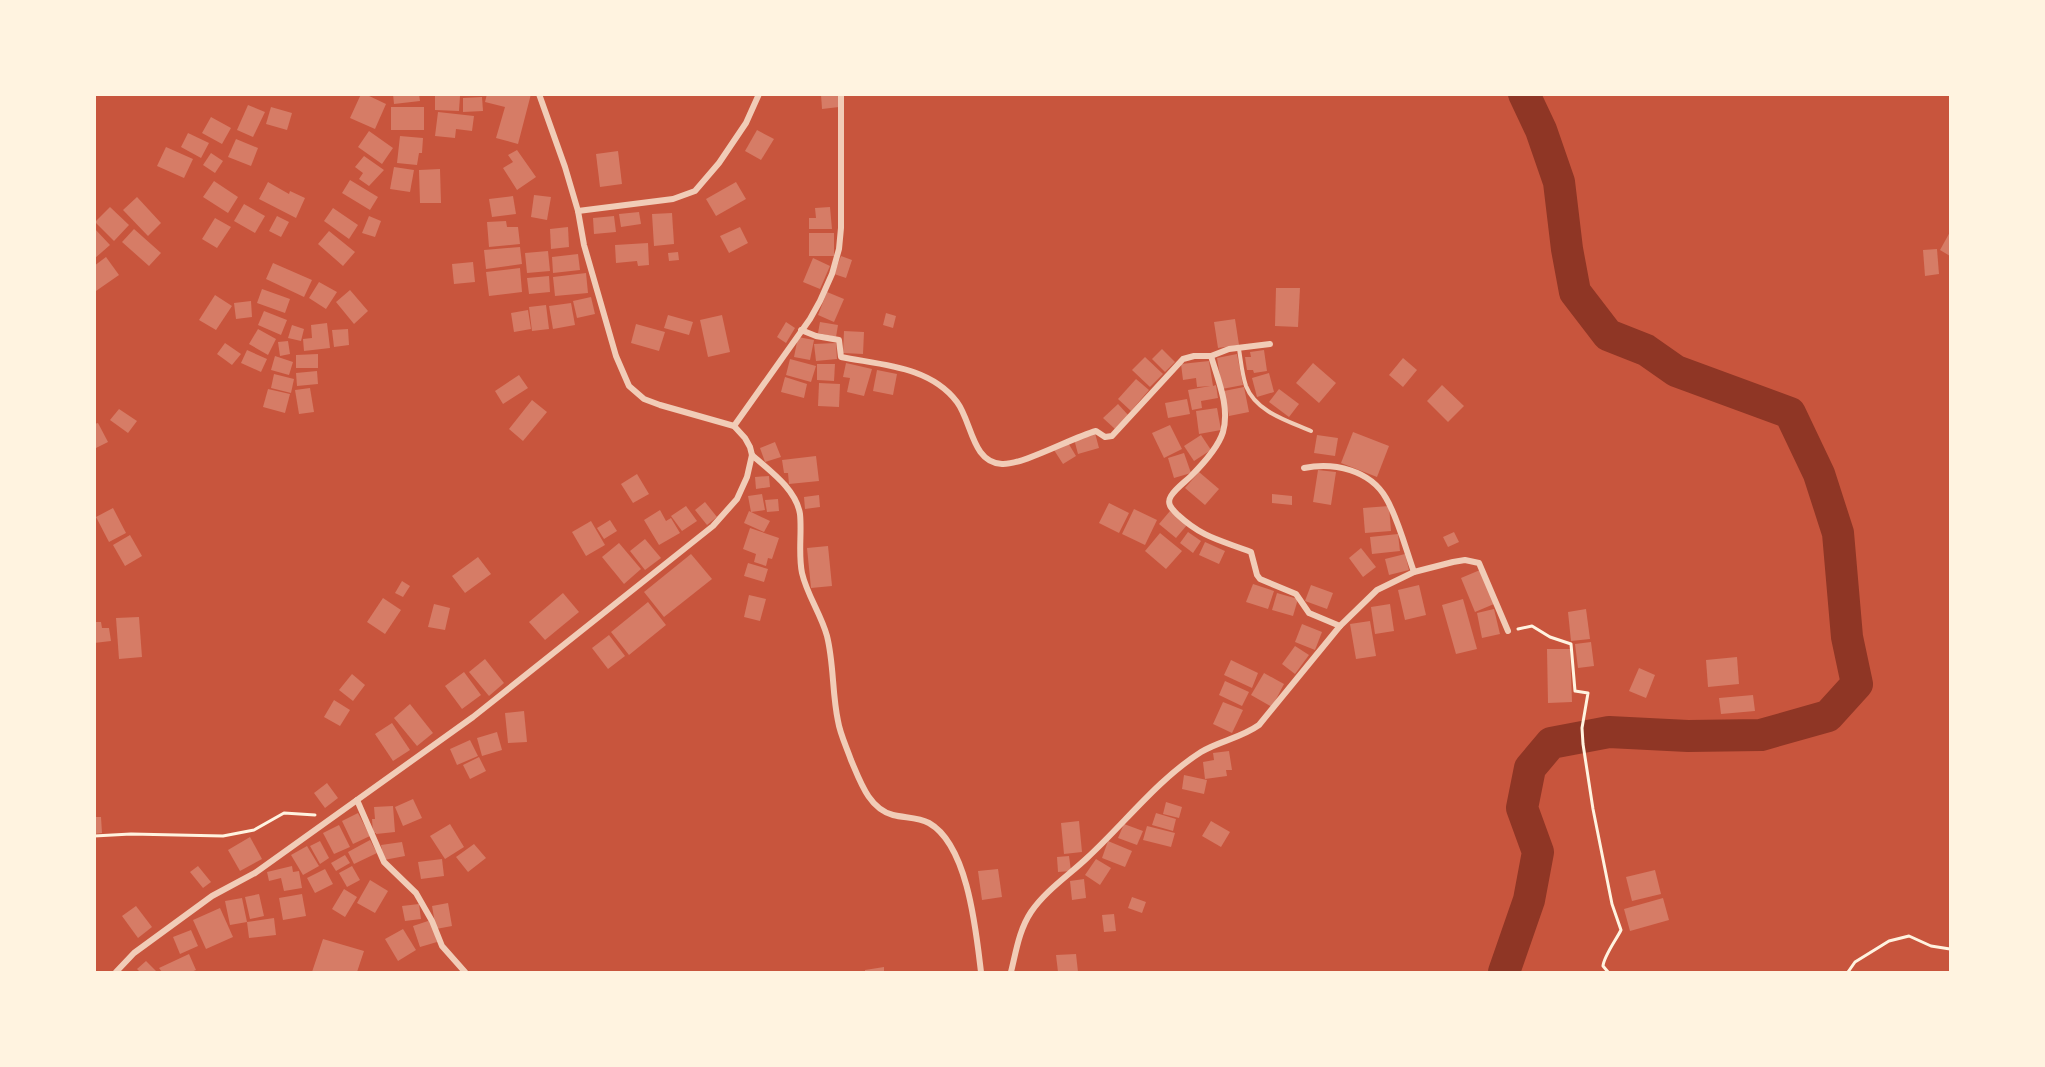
<svg xmlns="http://www.w3.org/2000/svg" width="2045" height="1067" font-family="'Nunito Sans',sans-serif">
<style>
.lines{fill:none;stroke-linecap:round;stroke-linejoin:round}
.river{stroke:#8f3625;stroke-width:32}
.building{fill:#d67c66}
.path{stroke:#fff3e0;stroke-width:3}
.service{stroke:#f1ccb7;stroke-width:4}
.minor{stroke:#f1ccb7;stroke-width:6}
</style>
<rect width="100%" height="100%" fill="#c8553d"/>
<g class="lines">
<path class="river" d="M1504 972 1529 900 1538 852 1522 808 1530 768 1551 743 1609 732 1688 736 1761 735 1828 716 1857 684 1847 637 1838 533 1819 474 1790 413 1676 371 1646 350 1608 335 1575 292 1567 249 1559 182 1541 130 1524 94"/>
</g>
<g class="building">
<path d="M361 94H365L386 104 375 129 350 118Z"/>
<path d="M393 94H419L420 101 394 104Z"/>
<path d="M487 94H531L518 144 496 138 505 107 485 102Z"/>
<path d="M821 94H838L839 107 822 109Z"/>
<path d="M435 95 460 96 459 111 435 110Z"/>
<path d="M482 97 483 111 463 112V98Z"/>
<path d="M248 105 265 112 253 137 237 130Z"/>
<path d="M271 107 292 113 287 130 266 124Z"/>
<rect x="391" y="107" width="33" height="23"/>
<path d="M438 112 474 116 472 131 456 129 455 138 435 136Z"/>
<path d="M211 117 231 128 222 144 202 133Z"/>
<path d="M757 130 774 139 761 160 745 151Z"/>
<path d="M369 131 393 148 382 164 358 147Z"/>
<path d="M188 133 209 143 201 158 181 147Z"/>
<path d="M400 136 423 138 422 153H419L417 165 397 163Z"/>
<path d="M236 139 258 148 251 166 228 157Z"/>
<path d="M166 147 193 159 184 178 157 166Z"/>
<path d="M517 150 536 177 517 190 503 168 513 162 508 155Z"/>
<path d="M618 151 622 184 600 187 596 154Z"/>
<path d="M211 153 223 161 215 173 203 165Z"/>
<path d="M364 156 384 170 369 186 359 179 363 173 355 167Z"/>
<path d="M394 167 414 170 410 192 390 189Z"/>
<path d="M440 169 441 203H420L419 170Z"/>
<path d="M350 180 378 197 370 210 342 193Z"/>
<path d="M214 181 238 197 228 213 203 197Z"/>
<path d="M268 182 289 194 290 191 305 198 296 218 259 199Z"/>
<path d="M736 182 746 199 716 216 706 199Z"/>
<path d="M534 195 551 197 547 220 531 217Z"/>
<path d="M513 196 516 214 492 217 489 199Z"/>
<path d="M137 197 161 223 148 236 123 210Z"/>
<path d="M244 204 265 216 255 233 234 221Z"/>
<path d="M110 207 129 225 114 241 95 222Z"/>
<path d="M830 207 832 229H809V218H816L815 208Z"/>
<path d="M333 208 358 225 349 239 324 221Z"/>
<path d="M639 212 641 224 621 227 619 214Z"/>
<path d="M672 213 674 244 654 246 652 214Z"/>
<path d="M277 216 289 222 281 237 269 231Z"/>
<path d="M369 216 381 221 375 237 362 233Z"/>
<path d="M614 216 616 232 594 234 593 218Z"/>
<path d="M215 218 231 227 217 248 202 239Z"/>
<path d="M506 221 507 227H518L520 244 489 247 487 222Z"/>
<path d="M568 227 569 247 551 249 550 229Z"/>
<path d="M740 227 748 243 729 253 720 236Z"/>
<path d="M94 228 110 245 94 259Z"/>
<path d="M134 229 161 253 149 266 122 242Z"/>
<path d="M329 231 355 252 343 266 318 244Z"/>
<path d="M1950 232V256L1940 250Z"/>
<rect x="809" y="233" width="25" height="23"/>
<path d="M648 243 649 265 638 266 637 261 616 263 615 245Z"/>
<path d="M520 247 522 264 486 269 484 250Z"/>
<path d="M1937 249 1939 274 1925 276 1923 250Z"/>
<path d="M548 251 550 271 527 273 525 253Z"/>
<path d="M678 252 679 260 669 261 668 253Z"/>
<path d="M578 254 580 270 553 273 552 257Z"/>
<path d="M841 256 852 260 846 278 834 274Z"/>
<path d="M106 257 119 275 96 291 94 289V266Z"/>
<path d="M813 258 830 266 820 289 803 282Z"/>
<path d="M473 262 475 282 454 284 452 264Z"/>
<path d="M273 263 312 280 304 297 266 279Z"/>
<path d="M520 268 522 292 489 296 486 272Z"/>
<path d="M586 273 588 293 555 296 553 277Z"/>
<path d="M549 276 550 292 529 294 527 278Z"/>
<path d="M319 282 337 292 326 309 309 298Z"/>
<path d="M1276 288H1300L1298 327 1275 326Z"/>
<path d="M262 289 290 299 285 313 257 303Z"/>
<path d="M350 290 368 311 354 324 336 302Z"/>
<path d="M827 292 844 299 834 322 818 315Z"/>
<path d="M215 295 232 306 216 330 199 320Z"/>
<path d="M591 297 595 314 577 318 573 301Z"/>
<path d="M251 301 252 317 236 319 234 303Z"/>
<path d="M571 303 575 325 553 329 549 306Z"/>
<path d="M546 305 549 329 532 331 529 307Z"/>
<path d="M528 310 531 329 514 332 511 313Z"/>
<path d="M264 311 287 320 281 335 258 325Z"/>
<path d="M886 313 896 316 893 328 883 325Z"/>
<path d="M668 315 693 322 689 335 664 328Z"/>
<path d="M722 315 730 352 708 357 700 320Z"/>
<path d="M1235 319 1239 345 1218 348 1214 322Z"/>
<path d="M786 322 795 328 786 343 777 337Z"/>
<path d="M820 322 838 325 836 337 818 333Z"/>
<path d="M327 323 330 348 304 351 303 339 312 338 311 325Z"/>
<path d="M636 324 665 332 659 351 631 343Z"/>
<path d="M292 325 304 329 301 341 288 338Z"/>
<path d="M258 329 276 339 268 355 249 344Z"/>
<path d="M348 329 349 345 334 347 332 330Z"/>
<path d="M844 331 864 332 863 354 843 353Z"/>
<path d="M798 337 814 340 810 360 794 357Z"/>
<path d="M288 341 290 354 280 356 278 342Z"/>
<path d="M225 343 241 354 232 365 217 354Z"/>
<path d="M836 343 837 359 816 361 814 344Z"/>
<path d="M1162 349 1175 362 1165 372 1152 359Z"/>
<path d="M247 350 267 359 261 372 241 363Z"/>
<path d="M1264 350 1267 371 1254 373 1253 370H1247L1245 357H1251L1250 352Z"/>
<path d="M318 354V368H296V355Z"/>
<path d="M1237 354 1243 385 1222 389 1217 358Z"/>
<path d="M275 356 293 362 289 375 271 370Z"/>
<path d="M1145 357 1163 374 1150 387 1132 370Z"/>
<path d="M1403 358 1417 370 1403 387 1389 375Z"/>
<path d="M790 359 816 366 811 382 786 375Z"/>
<path d="M1209 361 1213 386 1216 385 1218 398 1201 401 1202 408 1192 410 1188 390 1210 386 1197 387 1196 378 1183 380 1181 364Z"/>
<path d="M846 363 872 369 864 396 847 392 850 378 843 377Z"/>
<path d="M1313 363 1336 383 1319 403 1296 383Z"/>
<path d="M817 364H835L834 381 817 380Z"/>
<path d="M877 370 897 374 893 395 873 391Z"/>
<path d="M317 371 318 384 297 386 296 373Z"/>
<path d="M1269 373 1274 392 1257 397 1252 378Z"/>
<path d="M274 374 294 379 291 393 271 388Z"/>
<path d="M519 375 528 388 503 404 495 391Z"/>
<path d="M785 377 807 384 804 398 781 392Z"/>
<path d="M1136 379 1149 390 1131 411 1118 399Z"/>
<path d="M819 383 840 384 839 407 818 406Z"/>
<path d="M1442 385 1464 406 1448 422 1427 401Z"/>
<path d="M1244 387 1249 412 1229 416 1224 391Z"/>
<path d="M310 388 314 412 299 414 295 390Z"/>
<path d="M268 389 290 394 285 413 263 407Z"/>
<path d="M1279 389 1299 404 1289 417 1269 402Z"/>
<path d="M1187 399 1190 414 1168 418 1165 403Z"/>
<path d="M532 400 547 412 523 441 509 429Z"/>
<path d="M1118 404 1129 416 1115 429 1103 418Z"/>
<path d="M1217 408 1221 430 1199 434 1196 411Z"/>
<path d="M119 409 137 421 128 433 110 420Z"/>
<path d="M98 423 108 442 94 449V424Z"/>
<path d="M1170 425 1182 449 1164 458 1152 433Z"/>
<path d="M1353 432 1389 446 1377 477 1341 463Z"/>
<path d="M1095 433 1099 448 1078 454 1074 439Z"/>
<path d="M1201 435 1211 450 1194 461 1184 446Z"/>
<path d="M1317 435 1338 438 1335 456 1314 453Z"/>
<path d="M1067 441 1076 456 1063 464 1054 450Z"/>
<path d="M775 442 781 457 765 462 760 448Z"/>
<path d="M1184 453 1191 473 1174 478 1168 458Z"/>
<path d="M816 456 819 481 789 484 788 473H784L782 460Z"/>
<path d="M1318 470 1336 472 1331 505 1313 502Z"/>
<path d="M1199 472 1219 489 1205 505 1185 488Z"/>
<path d="M637 474 649 494 633 503 621 484Z"/>
<path d="M769 476 770 487 756 489 755 477Z"/>
<path d="M762 494 765 510 751 512 748 496Z"/>
<path d="M1272 494 1292 496V505L1272 503Z"/>
<path d="M819 495 820 507 805 509 804 497Z"/>
<path d="M778 499 779 511 767 512 765 500Z"/>
<path d="M705 502 717 517 707 525 695 510Z"/>
<path d="M1109 503 1129 513 1119 533 1099 523Z"/>
<path d="M686 506 697 521 682 531 671 516Z"/>
<path d="M1389 506 1391 531 1365 533 1363 508Z"/>
<path d="M113 508 126 533 109 542 96 517Z"/>
<path d="M1134 509 1157 520 1145 545 1122 534Z"/>
<path d="M660 510 666 521 671 518 680 533 659 545 644 520Z"/>
<path d="M749 511 770 521 764 532 744 523Z"/>
<path d="M1170 511 1187 525 1176 538 1159 524Z"/>
<path d="M610 520 617 531 604 539 597 528Z"/>
<path d="M591 521 605 545 586 556 572 532Z"/>
<path d="M750 528 779 538 772 559 768 558 766 566 754 562 756 554 743 549Z"/>
<path d="M1188 532 1201 541 1193 553 1180 543Z"/>
<path d="M1454 532 1459 542 1448 547 1443 537Z"/>
<path d="M1160 533 1182 551 1166 569 1145 551Z"/>
<path d="M1398 534 1400 551 1372 554 1370 537Z"/>
<path d="M130 535 142 556 125 566 113 545Z"/>
<path d="M645 539 661 558 645 570 630 551Z"/>
<path d="M1205 542 1225 551 1219 564 1199 555Z"/>
<path d="M619 543 641 569 624 584 602 557Z"/>
<path d="M828 546 832 586 811 588 807 548Z"/>
<path d="M1361 548 1376 567 1363 577 1349 558Z"/>
<path d="M691 554 712 579 664 617 644 592Z"/>
<path d="M1405 554 1409 570 1389 575 1385 559Z"/>
<path d="M478 557 491 574 465 593 452 576Z"/>
<path d="M748 563 768 569 764 582 744 576Z"/>
<path d="M1480 570 1494 604 1475 612 1461 578Z"/>
<path d="M402 581 410 586 403 597 395 593Z"/>
<path d="M1253 584 1274 591 1268 609 1246 602Z"/>
<path d="M1311 585 1333 593 1327 609 1305 601Z"/>
<path d="M1419 585 1426 615 1405 620 1398 590Z"/>
<path d="M563 593 579 612 545 640 529 622Z"/>
<path d="M1277 593 1298 599 1293 616 1272 610Z"/>
<path d="M749 595 766 599 760 621 744 617Z"/>
<path d="M383 598 401 610 385 634 367 622Z"/>
<path d="M1463 599 1477 649 1456 654 1442 605Z"/>
<path d="M648 602 666 625 629 655 611 632Z"/>
<path d="M434 604 450 608 445 630 428 627Z"/>
<path d="M1390 604 1394 631 1375 634 1371 607Z"/>
<path d="M1494 609 1500 634 1482 638 1477 613Z"/>
<path d="M1586 609 1590 639 1571 641 1568 612Z"/>
<path d="M139 617 142 657 119 659 116 618Z"/>
<path d="M1370 621 1376 656 1356 659 1350 624Z"/>
<path d="M94 622H101L102 628H109L111 641 94 643Z"/>
<path d="M1302 624 1322 632 1315 650 1295 642Z"/>
<path d="M609 635 625 656 608 669 592 648Z"/>
<path d="M1591 642 1594 666 1578 668 1575 644Z"/>
<path d="M1295 646 1309 655 1295 674 1282 664Z"/>
<path d="M1547 649H1570L1572 702 1548 703Z"/>
<path d="M1737 657 1739 684 1708 687 1706 660Z"/>
<path d="M485 659 504 683 489 696 469 672Z"/>
<path d="M1231 660 1258 673 1252 688 1224 675Z"/>
<path d="M1639 668 1655 675 1646 698 1629 691Z"/>
<path d="M464 672 481 695 462 709 445 686Z"/>
<path d="M1264 673 1284 684 1272 707 1251 695Z"/>
<path d="M352 674 365 685 353 701 339 690Z"/>
<path d="M1225 681 1249 692 1242 706 1219 695Z"/>
<path d="M1753 695 1755 711 1721 714 1719 698Z"/>
<path d="M334 700 350 710 340 726 324 717Z"/>
<path d="M1223 702 1243 710 1232 733 1213 724Z"/>
<path d="M410 704 433 733 417 746 394 718Z"/>
<path d="M524 711 527 742 508 743 505 713Z"/>
<path d="M392 723 410 750 393 761 375 734Z"/>
<path d="M497 732 502 750 482 756 477 738Z"/>
<path d="M470 740 478 756 457 765 450 749Z"/>
<path d="M1229 751 1232 770H1226L1227 776 1205 779 1203 762 1214 760 1213 753Z"/>
<path d="M479 757 486 771 470 779 463 765Z"/>
<path d="M1184 775 1207 780 1204 794 1182 789Z"/>
<path d="M327 783 338 798 325 808 314 793Z"/>
<path d="M413 799 422 818 403 826 395 807Z"/>
<path d="M1166 802 1182 807 1179 818 1163 814Z"/>
<path d="M393 806 395 832 376 834V833H373L372 819H375L374 807Z"/>
<path d="M358 813 370 836 353 844 342 821Z"/>
<path d="M1156 813 1176 819 1173 831 1152 825Z"/>
<path d="M94 817H101L102 833 94 834Z"/>
<path d="M1079 821 1082 852 1064 854 1061 823Z"/>
<path d="M1211 821 1230 832 1221 847 1202 836Z"/>
<path d="M450 824 464 847 445 859 430 836Z"/>
<path d="M1124 824 1143 831 1137 845 1118 838Z"/>
<path d="M339 825 350 847 334 854 323 833Z"/>
<path d="M1147 826 1175 833 1171 847 1143 840Z"/>
<path d="M250 837 262 859 240 871 228 850Z"/>
<path d="M370 840 377 853 354 864 348 852Z"/>
<path d="M320 841 329 858 320 864 310 846Z"/>
<path d="M1108 841 1132 851 1125 867 1102 858Z"/>
<path d="M402 842 405 856 384 860 381 845Z"/>
<path d="M474 844 486 858 468 872 456 857Z"/>
<path d="M307 846 319 866 303 875 291 855Z"/>
<path d="M345 855 350 863 336 871 331 863Z"/>
<path d="M1069 856 1071 871 1058 872 1057 857Z"/>
<path d="M442 859 444 876 421 879 418 862Z"/>
<path d="M1096 859 1111 868 1100 885 1085 875Z"/>
<path d="M198 866 211 882 203 888 190 872Z"/>
<path d="M292 866 293 872 299 871 302 888 284 891 281 878 269 881 267 872Z"/>
<path d="M352 866 360 880 347 887 339 873Z"/>
<path d="M325 869 333 884 315 893 307 878Z"/>
<path d="M998 869 1002 897 982 900 978 871Z"/>
<path d="M1655 870 1661 894 1632 901 1626 877Z"/>
<path d="M1084 879 1086 898 1072 900 1070 881Z"/>
<path d="M370 880 388 891 375 913 357 903Z"/>
<path d="M344 889 357 897 345 917 332 909Z"/>
<path d="M259 894 264 916 250 919 245 897Z"/>
<path d="M302 894 306 916 283 920 279 898Z"/>
<path d="M1132 897 1146 902 1142 913 1128 908Z"/>
<path d="M242 898 247 922 230 925 225 901Z"/>
<path d="M1663 898 1669 920 1630 931 1624 909Z"/>
<path d="M448 903 452 926 436 929 432 906Z"/>
<path d="M419 904 421 919 405 921 402 906Z"/>
<path d="M136 906 152 927 138 938 122 916Z"/>
<path d="M220 908 233 937 206 949 193 920Z"/>
<path d="M1114 914 1116 931 1104 932 1102 915Z"/>
<path d="M274 918 276 935 249 938 247 922Z"/>
<path d="M431 920 437 942 420 947 413 926Z"/>
<path d="M403 929 416 950 398 961 385 939Z"/>
<path d="M191 930 198 946 180 954 173 937Z"/>
<path d="M323 939 364 951 357 972H312Z"/>
<path d="M189 954 196 970 191 972H162L159 968Z"/>
<path d="M1076 954 1078 972H1058L1056 955Z"/>
<path d="M146 961 157 972H140L137 969Z"/>
<path d="M884 967V972H865V970Z"/>
</g>
<g class="lines">
<g class="path">
<path d="M1518 629 1532 626 1550 637 1571 644 1575 691 1588 693 1582 728 1583 744 1593 809 1612 904 1621 930C1616 940 1604 956 1603 966L1608 972"/>
<path d="M94 836 131 834 223 836 254 830 284 813 315 815"/>
<path d="M1848 972 1855 962 1889 941 1909 936 1931 946 1950 949"/>
</g>
<path class="service" d="M1239 349C1241 361 1242 374 1246 386 1256 412 1288 421 1311 431"/>
<g class="minor">
<path d="M578 211 673 199 695 191 719 163 746 123 759 94"/>
<path d="M801 330 816 336 839 340 841 357C881 365 930 366 957 402 972 422 972 463 1002 464 1023 465 1071 438 1096 431L1105 437 1112 436 1183 359 1194 356H1211L1229 349 1270 344"/>
<path d="M1211 356C1218 380 1230 407 1223 432 1218 448 1202 465 1191 476 1185 482 1176 488 1171 496 1166 504 1172 509 1178 515 1203 538 1220 540 1251 552L1257 575 1260 579 1296 594 1309 613 1340 626"/>
<path d="M734 426 810 319 820 301 832 274 839 249 841 228V94"/>
<path d="M752 455C770 471 796 489 800 514 802 533 798 554 802 573 807 595 821 614 827 636 834 664 832 693 838 721 840 734 847 748 851 760 860 781 869 809 893 815 905 818 918 817 929 823 968 845 976 931 981 972"/>
<path d="M1304 468C1334 462 1370 470 1386 498 1398 518 1406 550 1414 572"/>
<path d="M357 800 384 862 416 893 432 921 442 946 465 972"/>
<path d="M116 972 134 953 212 896 255 873 473 717 713 526 737 499 747 477 752 455 750 447 745 438 734 426 660 405 644 399 629 386 616 356 584 245 578 211 565 167 539 94"/>
<path d="M1011 972C1016 952 1019 930 1031 912 1045 891 1069 875 1087 858 1125 823 1157 780 1201 752 1219 741 1241 738 1259 725L1340 626 1377 590 1414 572 1453 562 1465 560 1479 563 1508 631"/>
</g>
</g>
<rect width="2045" height="1067" fill="none" stroke="#fff3e0" stroke-width="192"/>
</svg>
